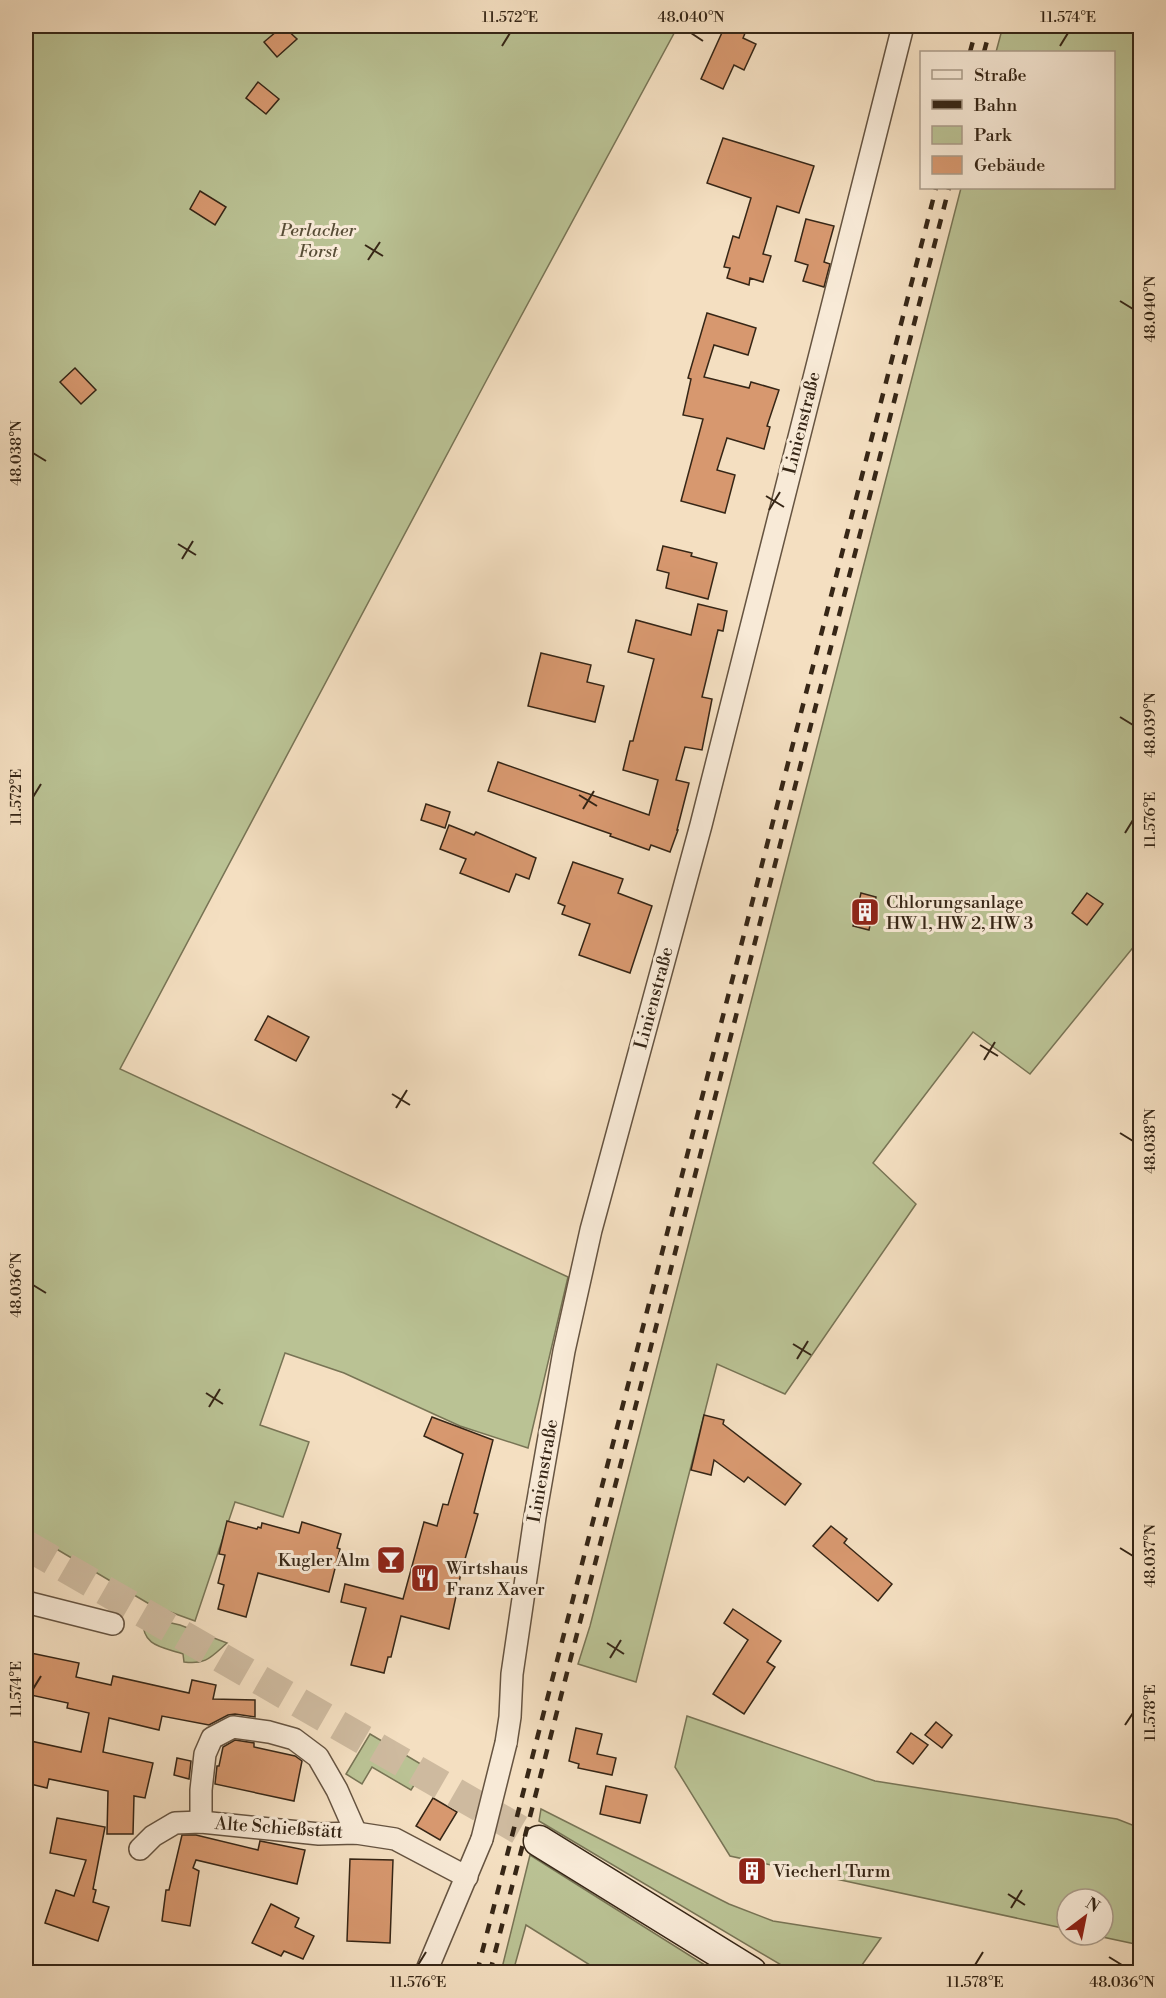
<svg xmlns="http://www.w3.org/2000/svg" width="1166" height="1998" font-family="'Libre Bodoni',serif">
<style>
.green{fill:#bac294;stroke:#787455;stroke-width:1.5}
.building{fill:#d7986f;stroke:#362616;stroke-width:1.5}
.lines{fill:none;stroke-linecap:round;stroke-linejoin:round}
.secondary-tunnel{stroke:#ceba9f;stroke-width:30;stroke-dasharray:30 15;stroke-linecap:butt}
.minor-casing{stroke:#665441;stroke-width:24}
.secondary-casing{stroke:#362616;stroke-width:33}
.minor{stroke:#f8ead7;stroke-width:21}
.secondary{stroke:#f8ead7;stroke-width:30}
.rail{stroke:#362616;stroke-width:4.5;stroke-dasharray:10 10;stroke-linecap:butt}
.minor-bridge-casing{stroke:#665441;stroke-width:24;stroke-linecap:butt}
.minor-bridge{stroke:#f8ead7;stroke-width:21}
.ticks{fill:none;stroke:#362616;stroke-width:2}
.labels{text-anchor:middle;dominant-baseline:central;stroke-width:6;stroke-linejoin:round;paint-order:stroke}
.park-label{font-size:18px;font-style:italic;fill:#574d36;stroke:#f8ead7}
.street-label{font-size:18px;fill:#362616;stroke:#f8ead7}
.poi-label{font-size:18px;fill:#362616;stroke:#f8ead7;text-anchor:start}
.neatline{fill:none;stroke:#362616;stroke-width:2}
.ticks-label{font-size:15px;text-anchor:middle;fill:#362616}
</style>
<rect width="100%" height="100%" fill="#f4dfc1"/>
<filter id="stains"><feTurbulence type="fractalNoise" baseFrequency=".00333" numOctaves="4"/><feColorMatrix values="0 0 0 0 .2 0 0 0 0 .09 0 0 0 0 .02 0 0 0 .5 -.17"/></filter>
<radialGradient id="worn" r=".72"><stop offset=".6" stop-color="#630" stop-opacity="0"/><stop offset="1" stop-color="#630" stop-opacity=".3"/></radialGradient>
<g class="green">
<path d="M26 26H678L493 368 120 1069 568 1277 528 1448 460 1426 344 1373 285 1353 260 1425 309 1442 283 1517 235 1502 195 1621 151 1605 26 1531Z"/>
<path d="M1003 26H1140V939L1030 1074 973 1032 873 1163 916 1204 785 1394 717 1364 636 1682 578 1664 590 1626 961 188H1114V52H996Z"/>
<path d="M149 1618 180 1625 227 1643C211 1657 206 1665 184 1662L183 1654C163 1647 142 1647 143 1620Z"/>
<path d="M687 1716 875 1781 1117 1819 1140 1828V1945L1093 1935H1103V1899H1067V1929L730 1856 675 1767Z"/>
<path d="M370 1734 441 1776 435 1785 420 1776 411 1790 372 1767 362 1784 346 1774Z"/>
<path d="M541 1809 729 1904 773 1921 881 1938 857 1972H793L539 1821Z"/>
<path d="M530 1855 716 1972H601L526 1925 513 1972H501Z"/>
</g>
<g class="building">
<path d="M283 26 297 39 277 57 264 42Z"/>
<path d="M725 26H748L743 38 756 44 744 70 734 65 723 89 701 79Z"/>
<path d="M258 82 279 99 266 114 246 98Z"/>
<path d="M723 138 814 166 799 213 777 206 763 254 771 256 763 282 750 278 749 285 727 278 730 268 724 267 733 236 739 238 751 198 707 183Z"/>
<path d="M200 191 226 207 215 225 190 209Z"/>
<path d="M806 219 834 226 824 262 830 264 824 287 803 281 808 265 795 261Z"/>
<path d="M707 313 756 328 748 355 714 345 704 377 749 388 751 382 779 390 767 426 770 427 764 449 727 438 717 470 735 475 725 513 681 501 703 419 683 415 691 379 688 378Z"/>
<path d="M75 368 96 390 81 404 60 382Z"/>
<path d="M663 546 692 553 691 556 717 563 708 599 666 588 669 573 657 570Z"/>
<path d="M698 604 727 611 723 631 718 630 702 697 712 699 702 750 685 747 676 780 689 783 677 830H678L670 852 651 845 649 850 610 836 611 834 488 791 498 762 649 815 658 780 623 770 630 741H633L654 659 628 652 636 620 691 635Z"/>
<path d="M541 653 591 665 587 682 604 686 595 722 528 706Z"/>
<path d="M426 804 450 812 445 828 421 820Z"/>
<path d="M449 825 474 835 476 832 536 858 529 879 516 874 509 892 460 873 466 859 440 849Z"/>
<path d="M573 862 623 879 618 893 652 906 630 973 579 955 590 924 562 914 565 906 558 903Z"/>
<path d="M861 893 876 897 869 930 853 926Z"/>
<path d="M1087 893 1103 904 1087 925 1072 913Z"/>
<path d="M268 1016 309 1037 296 1061 255 1040Z"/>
<path d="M704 1415 724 1420 723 1424 801 1484 785 1505 748 1477 744 1482 714 1460 711 1475 691 1470Z"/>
<path d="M432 1417 493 1440 474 1513 478 1514 461 1573 449 1629 401 1616 391 1657H388L384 1673 351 1665 366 1608 341 1602 345 1584 403 1599 424 1522 437 1526 443 1504 448 1505 463 1454 424 1436Z"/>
<path d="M227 1521 257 1529 258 1527 261 1528 262 1523 299 1533 302 1522 341 1534 337 1548 340 1549 329 1592 258 1573 246 1617 218 1609 224 1585 218 1583 225 1555 219 1554Z"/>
<path d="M831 1526 847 1539 844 1543 892 1584 878 1601 813 1546Z"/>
<path d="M733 1609 781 1641 767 1662 775 1667 744 1714 713 1694 748 1640 724 1623Z"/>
<path d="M26 1652 79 1663 76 1677 111 1685 113 1676 189 1693 192 1680 216 1685 213 1699 255 1700V1717L235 1714 228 1715 209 1725 162 1716 159 1730 109 1718 103 1752 153 1763 145 1798 134 1796 133 1834H107L108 1791 49 1779 47 1788 26 1783V1740L81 1752 89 1713 67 1708 68 1703 26 1694Z"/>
<path d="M936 1722 952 1735 942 1748 925 1735Z"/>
<path d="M576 1728 602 1734 597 1754 616 1758 612 1775 578 1768 579 1764 569 1761Z"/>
<path d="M911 1733 928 1745 913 1764 897 1752Z"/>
<path d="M235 1740 254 1743V1747L295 1756 302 1761 294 1801 215 1784 217 1766H219L223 1747Z"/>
<path d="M177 1758 191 1761 189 1779 174 1775Z"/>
<path d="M606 1786 647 1795 640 1823 600 1814Z"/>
<path d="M433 1798 457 1812 440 1840 416 1826Z"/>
<path d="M57 1818 105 1827 93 1889 96 1890 93 1902 109 1907 98 1941 45 1923 56 1890 74 1896 86 1860 50 1853Z"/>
<path d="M182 1835H196L258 1850 260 1841 305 1850 297 1884 196 1860 193 1868 199 1871 190 1926 162 1921 166 1890H169Z"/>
<path d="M350 1859 393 1860 390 1943 347 1941Z"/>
<path d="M271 1904 299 1918 295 1927 314 1936 303 1959 284 1951 281 1956 252 1943Z"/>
</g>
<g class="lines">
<path class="secondary-tunnel" d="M26 1545 539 1841"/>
<g class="minor-casing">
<g id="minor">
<path d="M26 1602 113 1624"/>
<path d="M506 1743 510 1717 512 1674 535 1517 564 1351 591 1230 701 825 903 26"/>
<path d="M201 1822V1790L205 1754 212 1738 233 1727 269 1732 294 1739 318 1757 337 1790 356 1833"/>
<path d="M140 1849 153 1836 175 1823 201 1822 319 1834 356 1833 395 1839 467 1877"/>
<path d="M426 1972 482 1839"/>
</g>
</g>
<g class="secondary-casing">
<path id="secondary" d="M539 1841 751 1972"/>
</g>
<use href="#minor" class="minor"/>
<use href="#secondary" class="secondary"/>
<g class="rail">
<path d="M970 52 977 26"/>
<path d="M984 52 991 26"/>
<path d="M477 1972 936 188"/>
<path d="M490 1972 949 188"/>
</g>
<g class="minor-bridge-casing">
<path id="minor-bridge" d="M482 1839 506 1743"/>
</g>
<use href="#minor-bridge" class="minor-bridge"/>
</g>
<path class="ticks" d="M691 33 703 41M502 46 510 33M1060 46 1068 33M365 245 383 256M368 260 380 242M1120 301 1133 309M33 453 46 461M766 496 784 507M769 510 780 492M178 544 196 555M182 559 193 541M1120 717 1133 725M579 795 597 806M33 797 41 784M583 809 594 791M1125 833 1133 820M980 1045 998 1056M984 1060 995 1042M392 1094 410 1105M396 1108 407 1090M1120 1133 1133 1141M33 1285 46 1293M793 1344 811 1355M797 1359 808 1341M206 1393 223 1404M209 1407 220 1389M1120 1548 1133 1556M607 1643 624 1654M610 1658 621 1640M33 1689 41 1676M1125 1725 1133 1713M1008 1894 1025 1905M1011 1908 1022 1890M1109 1957 1122 1965M418 1965 426 1952M975 1965 983 1952"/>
<defs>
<g id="building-square" transform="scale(1.5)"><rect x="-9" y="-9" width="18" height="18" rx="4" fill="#8f2418" stroke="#f8ead7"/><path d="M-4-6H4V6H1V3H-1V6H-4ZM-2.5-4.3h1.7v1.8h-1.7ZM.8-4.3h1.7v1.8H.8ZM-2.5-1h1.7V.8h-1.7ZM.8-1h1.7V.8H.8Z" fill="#fff"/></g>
<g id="bar-square" transform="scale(1.5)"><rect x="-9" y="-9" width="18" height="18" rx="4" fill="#8f2418" stroke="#f8ead7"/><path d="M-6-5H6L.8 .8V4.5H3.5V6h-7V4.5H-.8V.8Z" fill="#fff"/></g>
<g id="restaurant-square" transform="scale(1.5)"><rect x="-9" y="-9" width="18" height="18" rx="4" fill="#8f2418" stroke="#f8ead7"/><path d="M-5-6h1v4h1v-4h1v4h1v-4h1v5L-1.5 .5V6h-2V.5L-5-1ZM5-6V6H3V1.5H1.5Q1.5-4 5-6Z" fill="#fff"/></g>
</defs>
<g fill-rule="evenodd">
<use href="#building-square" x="865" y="912"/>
<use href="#bar-square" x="391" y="1560"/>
<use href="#restaurant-square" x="425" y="1578"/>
<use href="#building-square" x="752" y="1871"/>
</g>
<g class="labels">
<g class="park-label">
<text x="318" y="230">Perlacher<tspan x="318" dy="21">Forst</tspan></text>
</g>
<g class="street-label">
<text transform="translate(802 423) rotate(-76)">Linienstraße</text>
<text transform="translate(654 998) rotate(-75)">Linienstraße</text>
<text transform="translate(543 1471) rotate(-80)">Linienstraße</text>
<text transform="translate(279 1828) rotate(4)">Alte Schießstätt</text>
</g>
<g class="poi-label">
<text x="886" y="902">Chlorungsanlage<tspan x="886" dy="21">HW 1, HW 2, HW 3</tspan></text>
<text x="370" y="1560" text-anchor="end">Kugler Alm</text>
<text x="446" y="1568">Wirtshaus<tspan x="446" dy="21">Franz Xaver</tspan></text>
<text x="773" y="1871">Viecherl Turm</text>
</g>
</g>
<rect width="1166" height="1998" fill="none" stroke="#f4dfc1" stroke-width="66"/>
<rect x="920" y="51" width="195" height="138" fill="#f8ead7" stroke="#aa9c8a" stroke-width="1.5"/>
<rect x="932" y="70" width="30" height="9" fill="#f8ead7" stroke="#aa9c8a" stroke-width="1.5"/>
<text x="974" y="81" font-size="18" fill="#362616">Straße</text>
<rect x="932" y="100" width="30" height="9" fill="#362616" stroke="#aa9c8a" stroke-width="1.5"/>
<text x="974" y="111" font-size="18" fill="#362616">Bahn</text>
<rect x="932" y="126" width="30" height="18" fill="#bac294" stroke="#aa9c8a" stroke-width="1.5"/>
<text x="974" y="141" font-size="18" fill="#362616">Park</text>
<rect x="932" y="156" width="30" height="18" fill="#d7986f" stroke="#aa9c8a" stroke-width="1.5"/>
<text x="974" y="171" font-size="18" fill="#362616">Gebäude</text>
<g transform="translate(1085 1917) rotate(32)"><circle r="28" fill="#f8ead7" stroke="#aa9c8a" stroke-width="1.5"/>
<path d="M0-4.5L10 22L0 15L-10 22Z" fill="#8f2418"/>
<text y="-9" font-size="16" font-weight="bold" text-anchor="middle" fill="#362616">N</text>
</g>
<rect x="33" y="33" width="1100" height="1932" class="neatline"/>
<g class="ticks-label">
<text x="510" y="22">11.572°E</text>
<text x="691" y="22">48.040°N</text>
<text x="1068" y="22">11.574°E</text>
<text transform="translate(1150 309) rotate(-90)" y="5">48.040°N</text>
<text transform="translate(16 453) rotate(-90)" y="5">48.038°N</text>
<text transform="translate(1150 725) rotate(-90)" y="5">48.039°N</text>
<text transform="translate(16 797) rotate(-90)" y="5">11.572°E</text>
<text transform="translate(1150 820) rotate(-90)" y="5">11.576°E</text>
<text transform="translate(1150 1141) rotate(-90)" y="5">48.038°N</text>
<text transform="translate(16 1285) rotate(-90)" y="5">48.036°N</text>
<text transform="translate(1150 1556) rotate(-90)" y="5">48.037°N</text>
<text transform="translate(16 1689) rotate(-90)" y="5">11.574°E</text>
<text transform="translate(1150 1713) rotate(-90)" y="5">11.578°E</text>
<text x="418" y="1987">11.576°E</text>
<text x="975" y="1987">11.578°E</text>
<text x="1122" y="1987">48.036°N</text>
</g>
<rect width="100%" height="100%" filter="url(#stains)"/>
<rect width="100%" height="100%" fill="url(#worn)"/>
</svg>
